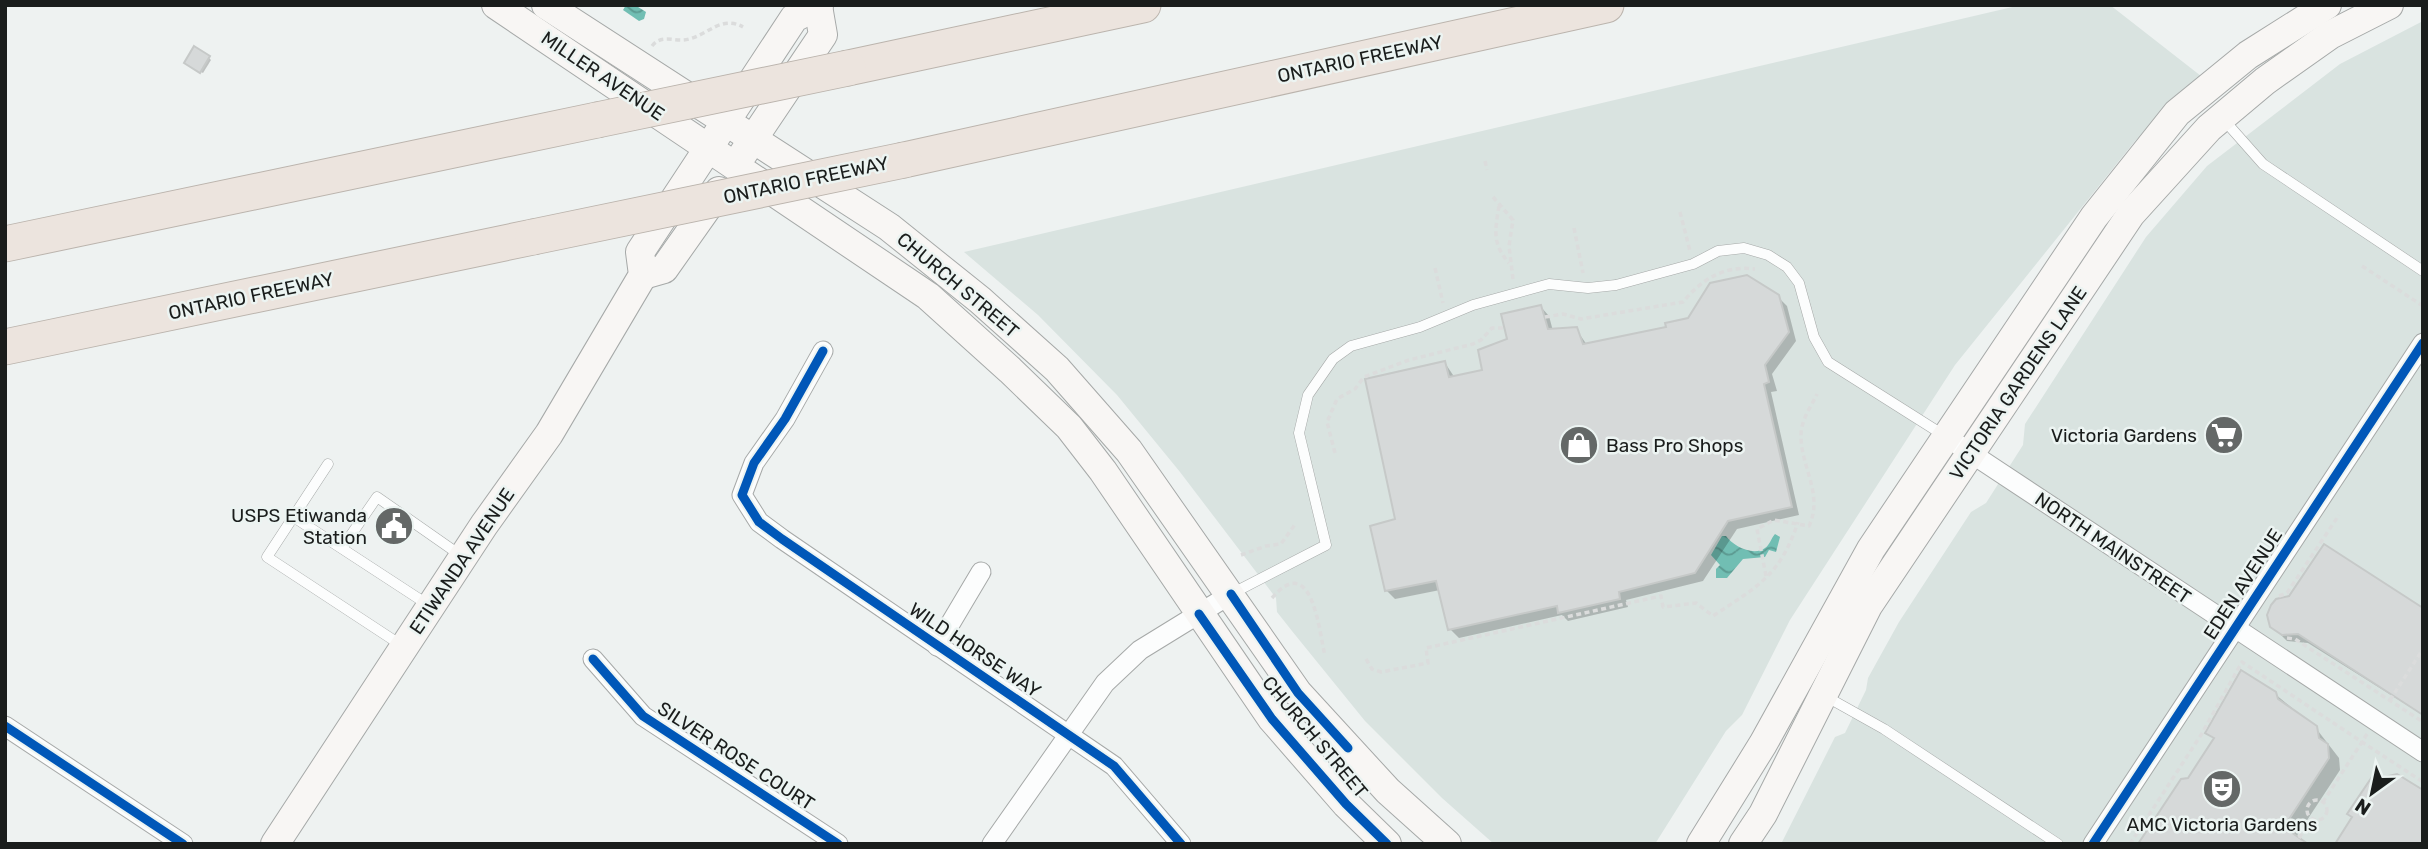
<svg xmlns="http://www.w3.org/2000/svg" width="2428" height="849" font-family="Rubik,sans-serif">
<style>
.built{fill:#d9e3e0}
.water{fill:url(#water-waves)}
.shadow{fill:#0003}
.building{fill:#d6d9d9;stroke:#c6c9c8;stroke-width:2}
.lines{fill:none;stroke-linecap:round;stroke-linejoin:round}
.service-casing{stroke:#a6a9a8;stroke-width:11}
.minor-casing{stroke:#a6a9a8;stroke-width:21}
.secondary-casing{stroke:#a6a9a8;stroke-width:30}
.motorway-casing{stroke:#bbb4ad;stroke-width:37}
.path{stroke:#dbdcdc;stroke-width:3.5;stroke-dasharray:5 3.5;stroke-linecap:butt}
.service{stroke:#fcfdfd;stroke-width:10}
.minor{stroke:#fcfdfd;stroke-width:19}
.secondary{stroke:#f8f6f4;stroke-width:28}
.motorway{stroke:#ece4de;stroke-width:35}
.motorway-bridge-casing{stroke:#bbb4ad;stroke-width:37;stroke-linecap:butt}
.motorway-bridge{stroke:#ece4de;stroke-width:35}
.cycleway-casing{stroke:#ecf4f2;stroke-width:13}
.cycleway{stroke:#0057b8;stroke-width:9}
.labels{text-anchor:middle;dominant-baseline:central;stroke-width:5;stroke-linejoin:round;paint-order:stroke}
.street-label{font-size:19px;fill:#1a1d1c;stroke:#ecf4f2}
.poi-label{font-size:19px;fill:#1a1d1c;stroke:#ecf4f2;text-anchor:end}
</style>
<defs>
<pattern id="water-waves" width="16" height="10" patternUnits="userSpaceOnUse" patternTransform="scale(1.75)"><rect width="16" height="10" fill="#71beb3"/><path d="M0 5q4-4 8 0t8 0" fill="none" stroke="#5c9a91"/></pattern>
</defs>
<rect width="100%" height="100%" fill="#eef2f1"/>
<g class="built">
<path d="M2021 5H2110L2201 76 2135 141 1955 365 1790 620 1742 715 1726 731 1655 844H1494L1442 798 1365 721 1292 631 1277 612 1276 598 1180 472 1117 395 1038 315 964 252Z"/>
<path d="M2423 21V844H1781L1835 737 1845 733 1866 690 1868 678 1899 622 1971 512 1986 503 2023 445 2025 424 2146 237 2207 166 2340 64Z"/>
</g>
<g class="water">
<path d="M626 5H635L646 12 644 19 639 21 623 10Z"/>
<path d="M1775 534 1780 537 1776 552 1769 550 1765 557 1743 559 1727 578H1716V569L1720 565 1711 555 1722 536H1726C1732 545 1753 557 1765 548 1770 545 1771 538 1775 534Z"/>
</g>
<g class="shadow">
<path d="M209 58 211 60 203 73 188 65Z"/>
<path d="M1778 297 1787 306 1796 341 1772 374 1777 391 1771 392 1799 515 1737 529 1703 581 1626 600 1628 607 1568 621 1562 615 1459 638 1450 629 1440 590 1395 599 1387 591 1397 520 1445 363 1455 378 1484 371 1541 307 1549 316 1553 331 1576 329 1587 345 1619 341Z"/>
<path d="M2423 611V715L2308 643 2287 641 2277 631Z"/>
<path d="M2275 694 2315 727 2339 758 2340 770 2296 837 2189 780 2215 740 2207 732Z"/>
</g>
<g class="building">
<path d="M194 46 210 56 200 73 184 63Z"/>
<path d="M1747 275 1779 295 1789 332 1765 365 1769 382 1764 384 1792 507 1728 521 1695 573 1619 592 1620 599 1558 613 1557 606 1448 630 1436 581 1385 591 1370 526 1395 519 1365 379 1445 361 1449 377 1482 370 1478 350 1507 339 1501 314 1541 305 1548 329 1577 327 1583 344 1666 327 1665 323 1688 318 1710 283Z"/>
<path d="M2324 544 2423 608V715L2298 634 2282 635 2270 627 2267 615 2271 605 2276 599 2289 596Z"/>
<path d="M2241 670 2276 692 2278 699 2317 726 2319 738 2328 744 2329 758 2284 827 2308 844H2138L2181 779 2188 778 2214 738 2205 733Z"/>
<path d="M2376 771 2384 777 2397 774 2423 790V844H2335L2352 817 2347 814Z"/>
</g>
<g class="lines">
<g class="service-casing">
<g id="service">
<path d="M2224 120 2263 164 2423 271"/>
<path d="M328 464 267 557 401 645"/>
<path d="M292 516 430 606"/>
<path d="M342 548 377 497 460 555"/>
<path d="M1231 594 1326 545 1299 433 1308 395 1333 359 1351 346 1420 327 1473 305 1549 284 1588 288 1616 285 1693 264 1718 251 1744 248 1768 255 1787 267 1799 283 1814 337 1828 362 1945 436"/>
<path d="M1825 696 1884 729 2058 844"/>
</g>
</g>
<g class="minor-casing">
<g id="minor">
<path d="M823 351 785 419 754 463 742 495 759 522 782 539 1114 766 1181 844"/>
<path d="M1945 436 2423 752"/>
<path d="M937 646 981 572"/>
<path d="M593 659 643 716 838 844"/>
<path d="M5 726 183 844"/>
<path d="M992 844 1105 683 1140 650 1231 594"/>
<path d="M2093 844 2423 343"/>
</g>
</g>
<g class="secondary-casing">
<g id="secondary">
<path d="M496 5 928 296 1010 370 1069 427 1103 471 1272 719 1346 804 1387 844"/>
<path d="M546 5 889 227 980 300 1057 369 1129 451 1298 693 1388 791 1447 844"/>
<path d="M743 154 823 35 818 6"/>
<path d="M643 275 664 269 719 191"/>
<path d="M275 844 484 525 549 434 643 275 640 252 794 18 819 5"/>
<path d="M1701 844 1763 744 1871 549 2094 217 2177 113 2248 55 2327 5"/>
<path d="M1743 844 1763 814 1868 606 2131 214 2209 128 2265 81 2330 35 2389 5"/>
</g>
</g>
<g class="motorway-casing">
<g id="motorway">
<path d="M848 68 1143 5"/>
<path d="M904 160 1606 5"/>
<path d="M5 244 597 120"/>
<path d="M5 347 533 237"/>
</g>
</g>
<g class="path">
<path d="M652 46C662 33 675 43 689 39 709 34 722 15 743 27"/>
<path d="M1485 161 1487 170"/>
<path d="M1493 197 1513 220 1509 246 1513 279"/>
<path d="M1499 206C1495 230 1492 244 1509 263"/>
<path d="M1680 212 1690 251"/>
<path d="M1574 228 1583 273"/>
<path d="M2362 266 2423 306"/>
<path d="M1435 268 1443 303"/>
<path d="M1545 317 1563 314 1581 319 1683 302C1701 280 1724 265 1755 269"/>
<path d="M1335 453 1327 422 1337 399 1355 389 1364 377 1409 360 1473 344 1481 340 1492 328H1504"/>
<path d="M1241 555 1266 546 1281 544 1296 523"/>
<path d="M1766 576 1757 529 1774 520 1809 526C1824 494 1800 466 1801 434 1802 418 1811 407 1817 394"/>
<path d="M2279 596 2287 593 2339 515"/>
<path d="M1272 598C1312 551 1319 630 1325 656"/>
<path d="M2287 638 2295 639 2423 722"/>
<path d="M1366 659 1372 669 1381 672 1428 663 1426 648 1661 596 1663 607 1696 603 1713 616C1758 586 1780 576 1798 522"/>
<path d="M2390 700 2423 649"/>
<path d="M2367 734 2362 742 2423 782"/>
<circle cx="2317" cy="810" r="10"/>
<path d="M2299 838 2312 818"/>
<path d="M2130 844 2201 735 2242 662 2362 742 2323 802"/>
</g>
<use href="#service" class="service"/>
<use href="#minor" class="minor"/>
<use href="#secondary" class="secondary"/>
<use href="#motorway" class="motorway"/>
<g class="motorway-bridge-casing">
<g id="motorway-bridge">
<path d="M597 120 848 68"/>
<path d="M533 237 904 160"/>
</g>
</g>
<use href="#motorway-bridge" class="motorway-bridge"/>
<g class="cycleway-casing">
<g id="cycleway">
<path d="M823 351 785 419 754 463 742 495 759 522 782 539 1114 766 1181 844"/>
<path d="M1231 594 1298 693 1348 748"/>
<path d="M1199 614 1272 719 1346 804 1387 844"/>
<path d="M593 659 643 716 838 844"/>
<path d="M5 726 183 844"/>
<path d="M2093 844 2423 343"/>
</g>
</g>
<use href="#cycleway" class="cycleway"/>
</g>
<defs>
<g id="supermarket-disc" transform="scale(2.0125)"><circle r="9.5" fill="#646867" stroke="#ecf4f2"/><path d="M-6-5.5h2.5l.6 2H6L4.5 2H-2.5L-4.4-4H-6ZM-1.5 3.2a1.3 1.3 0 1 0 .1 0ZM3 3.2a1.3 1.3 0 1 0 .1 0Z" fill="#fff"/></g>
<g id="shop-disc" transform="scale(2.0125)"><circle r="9.5" fill="#646867" stroke="#ecf4f2"/><path d="M-5-2.5h2.3a2.7 3.5 0 0 1 5.4 0H5L5.5 6h-11ZM-1.5-2.5h3a1.5 2.3 0 0 0-3 0Z" fill="#fff"/></g>
<g id="civic-disc" transform="scale(2.0125)"><circle r="9.5" fill="#646867" stroke="#ecf4f2"/><path d="M-.6-6.5H3V-4.5H.6V-3L4-1V1h2V6H-6V1h2V-1L-.6-3ZM-1.2 2.5V6h2.4V2.5Z" fill="#fff"/></g>
<g id="theatre-disc" transform="scale(2.0125)"><circle r="9.5" fill="#646867" stroke="#ecf4f2"/><path d="M-5-5.5Q0-4 5-5.5V0Q5 5 0 6Q-5 5-5 0ZM-3.3-2.5H-1v1.5H-3.3ZM1-2.5H3.3v1.5H1ZM-2.8 1Q0 5.5 2.8 1Z" fill="#fff"/></g>
</defs>
<g fill-rule="evenodd">
<use href="#supermarket-disc" x="2224" y="435"/>
<use href="#shop-disc" x="1579" y="445"/>
<use href="#civic-disc" x="394" y="526"/>
<use href="#theatre-disc" x="2222" y="789"/>
</g>
<g class="labels">
<g class="street-label">
<text transform="translate(1360 59) rotate(-12)">ONTARIO FREEWAY</text>
<text transform="translate(603 76) rotate(34)">MILLER AVENUE</text>
<text transform="translate(806 180) rotate(-12)">ONTARIO FREEWAY</text>
<text transform="translate(958 285) rotate(40)">CHURCH STREET</text>
<text transform="translate(251 296) rotate(-12)">ONTARIO FREEWAY</text>
<text transform="translate(2018 383) rotate(-56)">VICTORIA GARDENS LANE</text>
<text transform="translate(2113 548) rotate(34)">NORTH MAINSTREET</text>
<text transform="translate(462 561) rotate(-56)">ETIWANDA AVENUE</text>
<text transform="translate(2243 584) rotate(-57)">EDEN AVENUE</text>
<text transform="translate(975 650) rotate(34)">WILD HORSE WAY</text>
<text transform="translate(1315 737) rotate(50)">CHURCH STREET</text>
<text transform="translate(736 756) rotate(33)">SILVER ROSE COURT</text>
</g>
<g class="poi-label">
<text x="2197" y="435">Victoria Gardens</text>
<text x="1606" y="445" text-anchor="start">Bass Pro Shops</text>
<text x="367" y="515">USPS Etiwanda<tspan x="367" dy="22">Station</tspan></text>
<text x="2222" y="824" text-anchor="middle">AMC Victoria Gardens</text>
</g>
</g>
<rect width="2428" height="849" fill="none" stroke="#1a1d1c" stroke-width="14"/>
<g transform="translate(2372 793) rotate(213)" stroke="#ecf4f2" stroke-width="5" paint-order="stroke">
<path d="M0-5L12 26L0 18L-12 26Z" fill="#1a1d1c"/>
<text y="-10" font-size="19" font-weight="bold" text-anchor="middle" fill="#1a1d1c">N</text>
</g>
</svg>
